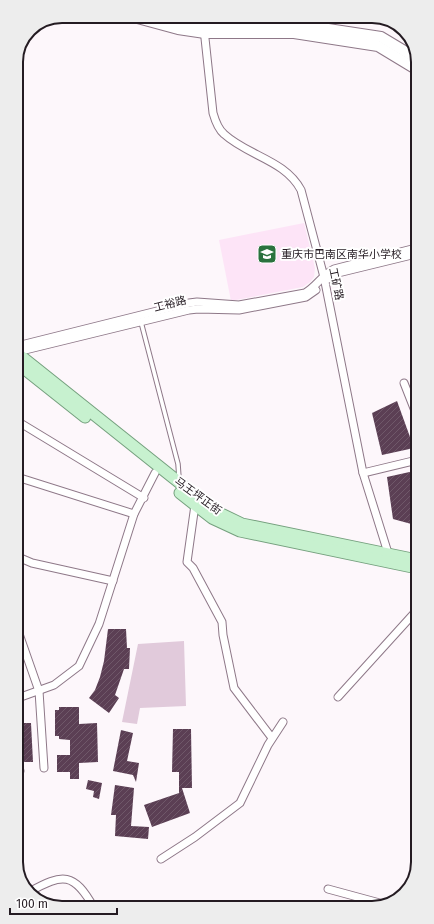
<svg xmlns="http://www.w3.org/2000/svg" width="434" height="924" font-family="'Fira Sans','Noto Sans SC',sans-serif">
<style>
.built{fill:#fde4f7}
.pitch{fill:#e1cadb}
.building{fill:url(#building-hatch)}
.lines{fill:none;stroke-linecap:round;stroke-linejoin:round}
.lane-casing{stroke:#8e7888;stroke-width:5.5}
.street-casing{stroke:#8e7888;stroke-width:9}
.secondary-casing{stroke:#8e7888;stroke-width:12}
.primary-casing{stroke:#75a07e;stroke-width:13}
.lane{stroke:#fff;stroke-width:3.5}
.street{stroke:#fff;stroke-width:7}
.secondary{stroke:#fff;stroke-width:10}
.primary{stroke:#c7f1cf;stroke-width:11}
.labels{text-anchor:middle;dominant-baseline:central;stroke-width:4;stroke-linejoin:round;paint-order:stroke}
.poi-label{font-size:11px;fill:#241b22;stroke:#fff;text-anchor:start}
.street-label{font-size:11px;fill:#241b22;stroke:#fff}
.rim{fill:none;stroke:#241b22;stroke-width:2}
</style>
<defs>
<pattern id="building-hatch" width="6" height="6" patternUnits="userSpaceOnUse"><rect width="6" height="6" fill="#5b3f54"/><path d="M-1 1l2-2M0 6l6-6M5 7l2-2" fill="none" stroke="#6f5869"/></pattern>
</defs>
<rect width="100%" height="100%" fill="#fdf7fb"/>
<path class="built" d="M304 223 315 268 314 277 310 282 303 287 231 301 219 240Z"/>
<path class="pitch" d="M184 641 186 706 140 708 137 724 122 722 138 644Z"/>
<g class="building">
<path d="M397 401 414 448 382 455 372 413Z"/>
<path d="M414 471 415 525 393 519 387 477Z"/>
<path d="M108 629H126L127 648H130L129 669H124L115 695 119 698 109 713 89 698 95 690 100 677 104 661Z"/>
<path d="M59 707H79V724L97 723 98 762 79 763V779H70V772H57V755H70V740L59 739V736H55V710H59Z"/>
<path d="M20 723H31L33 762H22V761Z"/>
<path d="M173 729H191L192 788H182L190 813 152 827 144 805 179 793V772H172Z"/>
<path d="M121 730 133 733 127 761 139 763 136 782 133 775 113 771Z"/>
<path d="M88 780 102 783 99 799 93 797 94 791 86 789Z"/>
<path d="M115 785 134 788 131 826 149 827 148 839 115 836 116 815H111Z"/>
</g>
<g class="lines">
<g class="lane-casing">
<path id="lane" d="M141 322 178 464 179 478"/>
</g>
<g class="street-casing">
<g id="street">
<path d="M204 29 213 113C215 120 218 129 224 134 248 156 285 160 301 190L324 277 363 473 389 556"/>
<path d="M328 279 334 274 416 254"/>
<path d="M17 346 189 303 197 302 239 305 305 293C316 287 323 274 334 269L416 248"/>
<path d="M17 352 189 310 198 309 239 310 306 297 316 290"/>
<path d="M404 383 417 416"/>
<path d="M17 421 144 498"/>
<path d="M363 473 417 460"/>
<path d="M17 477 134 514"/>
<path d="M195 505 187 562 193 568 222 622 223 635 234 688 272 738"/>
<path d="M18 557 32 563 113 581"/>
<path d="M18 631 39 691 44 768"/>
<path d="M338 697 417 610"/>
<path d="M18 698 54 685 79 666 99 624 134 514 155 473"/>
<path d="M18 764 20 771"/>
<path d="M161 859 195 837 240 803 268 745 283 722"/>
<path d="M328 889 387 905"/>
<path d="M29 892C63 873 74 872 94 908"/>
</g>
</g>
<g class="secondary-casing">
<g id="secondary">
<path d="M130 16 178 29 205 33H294L378 46 416 69"/>
<path d="M156 16 178 21 204 25 295 24 381 37 416 58"/>
</g>
</g>
<g class="primary-casing">
<g id="primary">
<path d="M17 353 215 511 242 524 417 560"/>
<path d="M17 363 85 417"/>
<path d="M180 493 212 518 240 531 417 568"/>
</g>
</g>
<use href="#lane" class="lane"/>
<use href="#street" class="street"/>
<use href="#secondary" class="secondary"/>
<use href="#primary" class="primary"/>
</g>
<defs>
<g id="school-square" transform="scale(1)"><rect x="-9" y="-9" width="18" height="18" rx="4" fill="#2a723e" stroke="#fff"/><path d="M0-5L7-2L0 1L-7-2ZM-4 1L0 2.5L4 1V4Q0 6-4 4Z" fill="#fff"/></g>
</defs>
<g fill-rule="evenodd">
<use href="#school-square" x="267" y="254"/>
</g>
<g class="labels">
<g class="poi-label">
<text x="281" y="254">重庆市巴南区南华小学校</text>
</g>
<g class="street-label">
<text transform="translate(336 284) rotate(78)">工矿路</text>
<text transform="translate(170 304) rotate(-14)">工裕路</text>
<text transform="translate(198 496) rotate(36)">马王坪正街</text>
</g>
</g>
<path d="M0 0H434V924H0ZM62 23H372A39 39 0 0 1 411 62V862A39 39 0 0 1 372 901H62A39 39 0 0 1 23 862V62A39 39 0 0 1 62 23Z" fill="#ededed" fill-rule="evenodd"/>
<path class="rim" d="M62 23H372A39 39 0 0 1 411 62V862A39 39 0 0 1 372 901H62A39 39 0 0 1 23 862V62A39 39 0 0 1 62 23Z"/>
<path d="M10 908v6h107v-6" fill="none" stroke="#241b22" stroke-width="2"/>
<text x="16" y="908" font-size="12" fill="#241b22" stroke="#ffffff" stroke-width="3" paint-order="stroke">100 m</text>
</svg>
